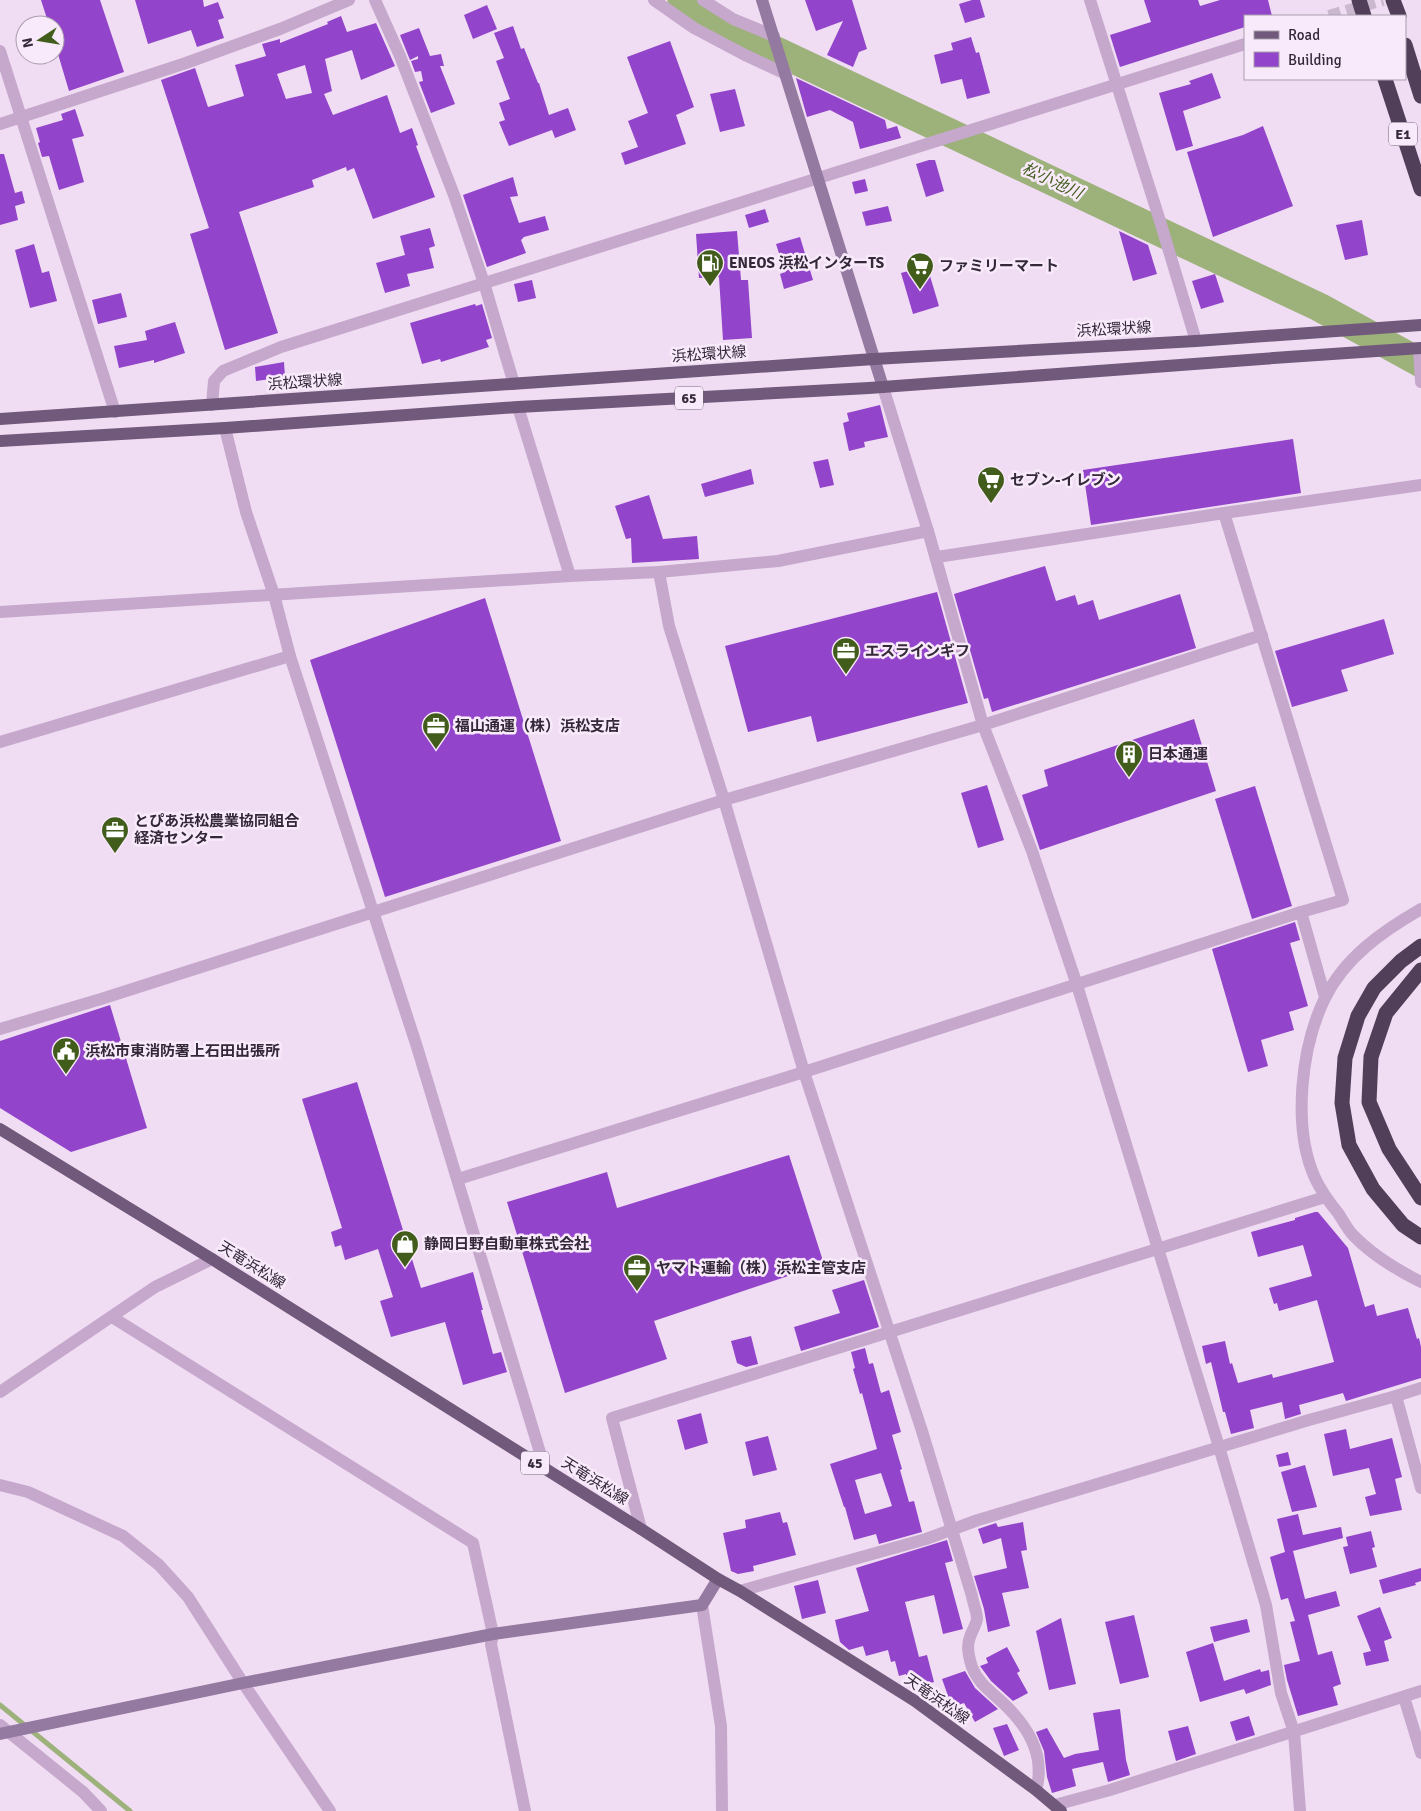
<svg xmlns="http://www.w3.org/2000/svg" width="1421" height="1811" font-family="Signika,'Noto Sans JP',sans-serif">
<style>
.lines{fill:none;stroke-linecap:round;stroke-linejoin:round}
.stream{stroke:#9db17b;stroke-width:5}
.river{stroke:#9db17b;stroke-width:29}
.building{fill:#9244ca;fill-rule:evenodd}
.street-tunnel{stroke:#cab9ce;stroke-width:12;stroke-dasharray:12 6;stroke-linecap:butt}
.street{stroke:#c5a8cc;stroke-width:12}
.secondary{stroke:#9479a0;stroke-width:12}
.primary{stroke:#70597b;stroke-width:12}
.highway{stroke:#513f5a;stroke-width:15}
.labels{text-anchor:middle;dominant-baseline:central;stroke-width:5;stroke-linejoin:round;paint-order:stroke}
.shield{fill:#f8eafa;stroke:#6e6373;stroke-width:1}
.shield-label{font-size:14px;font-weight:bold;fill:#332939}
.poi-label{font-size:15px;font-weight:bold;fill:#332939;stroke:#f8eafa;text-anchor:start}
.street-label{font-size:15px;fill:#332939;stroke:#f8eafa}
.water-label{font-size:16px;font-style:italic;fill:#425c1c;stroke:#f8eafa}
</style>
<rect width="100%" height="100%" fill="#f0ddf3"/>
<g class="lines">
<path class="stream" d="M0 1705 130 1811"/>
<path class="river" d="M682 0 698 12 734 31 1319 307 1421 363"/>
</g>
<g class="building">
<path d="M41 0H100L124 72 69 91 55 44V25H49Z"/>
<path d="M135 0H203L204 7 218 2 224 18 218 20 224 38 197 47 191 30 148 44Z"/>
<path d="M805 0H852L867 49 859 52 853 67 827 55 843 21 816 31Z"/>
<path d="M972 0H980L985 17 965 23 959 4Z"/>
<path d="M1144 0H1198L1200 6 1220 0H1268L1272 16H1245V27L1120 67 1110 35 1151 22Z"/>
<path d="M487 5 497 29 473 39 464 15Z"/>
<path d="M341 16 347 32 376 23 395 66 361 80 352 50 325 59 332 91 324 94 333 115 387 95 400 133 412 128 418 145 416 146 435 197 373 219 354 168 347 171 346 167 312 180 314 187 239 212 278 333 225 350 190 234 209 228 161 80 195 68 208 107 244 96 235 65 266 56 262 44 280 39V43L328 24 327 22ZM305 65 312 93 286 99 277 74Z"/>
<path d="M513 26 521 49 524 48 538 83H539L549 115 568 108 576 130 555 138 552 130 509 146 499 122 505 120 499 103 510 99 496 61 504 58 494 33Z"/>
<path d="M419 28 430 56 441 54 444 66H440L455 104 431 113 419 82 423 81 421 71 415 72 411 61 418 59V56L410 60 400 35Z"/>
<path d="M971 37 976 53 979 52 990 93 967 99 962 79 941 84 934 55 953 50 951 43Z"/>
<path d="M670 41 694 107 676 115 686 144 625 165 621 153 638 147 628 121 648 113 627 57Z"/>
<path d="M1212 73 1221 98 1183 111 1193 146 1176 151 1159 93 1191 84 1189 81Z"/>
<path d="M796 78 885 120 887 129 897 126 901 138 860 149 853 122 830 110 807 117Z"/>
<path d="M735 89 745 126 720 132 710 94Z"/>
<path d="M75 109 84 136 72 139 84 182 59 190 49 156 42 157 38 143 40 142 36 128 63 120 61 114Z"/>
<path d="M1263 126 1293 206 1213 237 1187 152 1243 135Z"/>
<path d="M0 154H4L15 193 22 191 25 203 15 206 18 220 0 225Z"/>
<path d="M929 160H935L944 191 926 197 916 164Z"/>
<path d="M513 177 518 196 510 197 519 223 545 216 549 230 524 237 521 240 526 253 487 267 463 195Z"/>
<path d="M865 179 868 191 855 194 852 182Z"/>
<path d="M888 206 892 221 866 226 862 212Z"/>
<path d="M765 209 769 222 749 228 745 215Z"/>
<path d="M1362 220 1368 255 1345 260 1336 225Z"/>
<path d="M430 228 435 246 429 248 434 268 407 274 410 286 385 293 376 263 405 255 400 236Z"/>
<path d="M737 231 741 280H748L752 338 723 340 719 277 699 278 696 234Z"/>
<path d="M1119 231 1148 245 1157 274 1133 281Z"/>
<path d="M800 237 813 280 784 289 780 274 785 272 776 244Z"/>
<path d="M34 244 42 273 49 271 57 301 30 308 15 250Z"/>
<path d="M927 266 939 306 913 314 901 273Z"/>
<path d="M1215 274 1224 302 1201 309 1192 281Z"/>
<path d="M532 280 536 298 518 302 514 284Z"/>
<path d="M121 293 127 317 98 324 92 300Z"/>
<path d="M475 304 476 306 482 304 492 338 486 340 489 347 441 362 440 359 422 364 410 323Z"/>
<path d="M175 322 185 353 154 363V360L119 368 114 346 147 340 145 331Z"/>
<path d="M284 362 285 377 256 381 255 367Z"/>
<path d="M880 405 888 437 864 442 865 447 849 451 843 423 849 421 847 413Z"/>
<path d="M1293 439 1301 493 1091 525 1083 470Z"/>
<path d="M828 459 834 485 820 488 813 462Z"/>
<path d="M751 469 754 484 705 497 701 484Z"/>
<path d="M649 495 663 539 697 536 699 559 632 563 631 538 626 539 615 506Z"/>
<path d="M1045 566 1056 601 1075 595 1078 605 1093 600 1099 620 1180 594 1196 648 992 712 988 698 984 699 954 594Z"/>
<path d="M937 592 968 703 817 742 811 716 748 732 725 646Z"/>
<path d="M485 598 561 841 385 897 310 660Z"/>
<path d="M1384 619 1394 654 1341 670 1348 691 1292 707 1275 651Z"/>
<path d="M1194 719 1216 791 1040 850 1022 795 1048 786 1044 770Z"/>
<path d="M987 785 1004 840 978 848 961 793Z"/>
<path d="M1255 786 1292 906 1252 919 1215 799Z"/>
<path d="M1295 922 1300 940 1290 943 1308 1006 1289 1012 1294 1030 1261 1040 1268 1066 1248 1072 1212 949Z"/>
<path d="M110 1005 147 1128 71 1152 0 1108V1041Z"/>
<path d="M357 1082 421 1288 473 1272 483 1310H481L493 1354 501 1352 507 1372 463 1385 445 1322 391 1337 380 1301 393 1297 378 1249 345 1260 341 1245 335 1247 331 1232 342 1228 302 1099Z"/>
<path d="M789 1155 824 1264 654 1321 667 1359 565 1393 507 1202 607 1172 617 1208Z"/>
<path d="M1315 1212H1318L1348 1248 1365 1307 1374 1304 1377 1316 1408 1308 1417 1339 1419 1338 1421 1347V1378L1346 1401 1343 1393 1299 1405 1301 1414 1285 1419 1282 1402 1250 1410 1254 1428 1231 1434 1225 1412H1223L1211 1362 1206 1364 1202 1346 1225 1341 1230 1364 1232 1363 1238 1383 1272 1374 1273 1378 1334 1362 1317 1300 1279 1311 1277 1303 1274 1304 1269 1288 1312 1276 1303 1245 1258 1257 1251 1232 1295 1220V1218Z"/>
<path d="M864 1280 879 1327 801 1351 794 1327 840 1313 832 1290Z"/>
<path d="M751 1336 758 1364 746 1367 737 1363 731 1341Z"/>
<path d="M865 1348 869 1364 873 1363 881 1393 889 1390 901 1432 892 1435 902 1469 900 1470 909 1502 914 1501 922 1532 879 1544 876 1534 854 1540 845 1507H844L830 1464 877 1449 862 1393 860 1394 853 1369 855 1368 851 1352ZM881 1473 892 1506 865 1514 855 1480Z"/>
<path d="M701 1413 708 1443 685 1450 677 1420Z"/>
<path d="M1346 1429 1350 1449 1392 1438 1402 1477 1395 1479 1402 1510 1370 1516 1365 1497 1376 1494 1369 1468 1333 1476 1324 1434Z"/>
<path d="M768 1436 777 1470 753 1476 745 1442Z"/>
<path d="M1288 1452 1291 1465 1279 1467 1276 1455Z"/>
<path d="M1305 1465 1317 1507 1292 1512 1281 1472Z"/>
<path d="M780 1512 783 1523 787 1522 796 1555 753 1566 754 1571 738 1574 731 1571 723 1533 746 1528 745 1520Z"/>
<path d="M1298 1514 1303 1535 1341 1527 1343 1538 1293 1551 1305 1599 1336 1591 1340 1606 1308 1615 1318 1655 1332 1651 1341 1684 1333 1687 1338 1705 1298 1716 1287 1680 1284 1665 1300 1661 1290 1622 1295 1621 1288 1598 1281 1600 1270 1557 1285 1552 1277 1519Z"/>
<path d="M1023 1522 1027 1550 1021 1551 1029 1588 1002 1593 1010 1626 988 1632 984 1609 974 1576 1007 1568 1001 1538 983 1544 978 1529 996 1523 998 1527Z"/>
<path d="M1371 1531 1375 1547 1372 1548 1377 1567 1350 1574 1343 1547 1348 1546 1346 1537Z"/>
<path d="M947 1540 953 1561 945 1563 963 1629 943 1634 934 1595 905 1602 919 1657 927 1655 934 1682 910 1688 906 1674 899 1676 895 1661 891 1662 888 1650 866 1656 863 1646 849 1650 840 1642 835 1620 869 1611 856 1568Z"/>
<path d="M1421 1568V1581L1415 1583 1416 1585 1383 1594 1379 1580Z"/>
<path d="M818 1580 826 1613 802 1619 794 1586Z"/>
<path d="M1380 1607 1392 1638 1384 1641 1389 1661 1366 1666 1363 1653 1371 1651 1357 1616Z"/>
<path d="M1134 1615 1149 1677 1120 1684 1105 1622Z"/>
<path d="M1061 1618 1076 1684 1049 1690 1036 1631Z"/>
<path d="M1247 1619 1250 1632 1214 1642 1210 1627Z"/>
<path d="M1213 1643 1224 1681 1260 1669 1261 1672 1269 1670 1271 1685 1246 1694 1244 1689 1200 1702 1186 1652Z"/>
<path d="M1007 1647 1020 1671 1017 1673 1028 1693 1013 1701 991 1681 980 1666 988 1663 986 1658Z"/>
<path d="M965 1671 975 1688 998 1709 975 1722 964 1703 952 1707 942 1679Z"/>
<path d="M1120 1709 1126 1760 1130 1775 1108 1782 1103 1762 1072 1769 1076 1786 1052 1793 1047 1777 1044 1751 1036 1732 1047 1728 1064 1758 1075 1754 1099 1750 1093 1713Z"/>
<path d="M1249 1716 1255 1735 1236 1741 1230 1722Z"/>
<path d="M1007 1724 1019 1750 1004 1756 993 1728Z"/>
<path d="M1188 1726 1196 1754 1176 1761 1168 1731Z"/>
</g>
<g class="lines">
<path class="street-tunnel" d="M1329 16 1383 0"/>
<g class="street">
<path d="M375 0 400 56 454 195 484 283 514 384"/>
<path d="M654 0 694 28 745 55 786 74"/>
<path d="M703 0 733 19 774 36"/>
<path d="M1090 0 1160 221 1196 341"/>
<path d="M0 51 115 412"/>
<path d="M0 124 186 63 280 29 349 0"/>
<path d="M1419 349 1421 382"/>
<path d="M212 405 214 381 223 371 281 347 1245 44"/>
<path d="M518 407 570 576"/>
<path d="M225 428 246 512 274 595 290 656 417 1047 545 1469"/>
<path d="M1224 513 1343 900 1301 912"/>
<path d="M928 531 983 725 1032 851 1077 985 1219 1447 1266 1605 1281 1693 1294 1732 1300 1811"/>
<path d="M937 557 1224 513 1421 485"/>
<path d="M659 572 669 626 724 800 804 1072 922 1431 972 1596C973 1603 977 1612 977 1619 976 1625 972 1631 970 1637 966 1646 969 1658 972 1667 978 1683 990 1691 1002 1702 1027 1725 1046 1755 1036 1790"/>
<path d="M0 612 570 576 659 572 778 561 928 531 883 387"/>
<path d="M0 742 290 656"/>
<path d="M1421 909C1383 931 1345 957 1325 998 1301 1047 1292 1127 1315 1178 1321 1191 1329 1202 1338 1213 1343 1220 1347 1229 1353 1235 1372 1255 1397 1270 1421 1282"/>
<path d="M0 1029 101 999 724 800 983 725 1262 635"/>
<path d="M458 1179 804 1072 1301 912 1325 997"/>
<path d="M112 1317 473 1543 493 1634 491 1644 525 1811"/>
<path d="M1421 1388 1396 1396 1421 1488"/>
<path d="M0 1392 155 1287 212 1259"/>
<path d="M0 1485 28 1492 123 1536 159 1565 188 1597 243 1683 330 1811"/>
<path d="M641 1529 612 1418 1325 1197"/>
<path d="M740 1591 926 1539 978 1520 1309 1420 1396 1396"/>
<path d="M702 1605 721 1726 722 1811"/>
<path d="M1404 1697 1421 1753"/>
<path d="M0 1725 83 1792 101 1811"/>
<path d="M1055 1805 1110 1790 1421 1691"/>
</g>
<g class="secondary">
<path d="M762 0 883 387"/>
<path d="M0 1734 243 1683 493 1634 702 1605 718 1579"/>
</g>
<g class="primary">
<path d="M0 419 874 359 1196 341 1421 325"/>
<path d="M0 441 225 428 518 407 869 388 1288 357 1421 348"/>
<path d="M0 1129 212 1259 641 1529 718 1579 740 1591 915 1701 1036 1790 1061 1811"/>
</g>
<g class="highway">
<path d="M1359 0 1364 16"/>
<path d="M1393 0 1399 16"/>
<path d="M1405 45 1421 96"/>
<path d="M1385 79 1421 189"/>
<path d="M1421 946 1401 961 1374 988 1358 1016 1345 1058 1342 1103 1349 1145 1373 1189 1403 1225 1421 1237"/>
<path d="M1421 970 1386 1013 1371 1057 1369 1102 1389 1149 1421 1198"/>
</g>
</g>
<defs>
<g id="fuel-pin" transform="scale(1.4375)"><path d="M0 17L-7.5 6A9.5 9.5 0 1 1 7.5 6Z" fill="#425c1c" stroke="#f8eafa"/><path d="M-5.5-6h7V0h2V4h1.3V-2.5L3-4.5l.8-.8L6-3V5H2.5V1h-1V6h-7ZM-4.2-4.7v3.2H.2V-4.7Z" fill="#fff"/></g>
<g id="supermarket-pin" transform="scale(1.4375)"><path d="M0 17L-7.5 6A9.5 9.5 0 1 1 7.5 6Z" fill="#425c1c" stroke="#f8eafa"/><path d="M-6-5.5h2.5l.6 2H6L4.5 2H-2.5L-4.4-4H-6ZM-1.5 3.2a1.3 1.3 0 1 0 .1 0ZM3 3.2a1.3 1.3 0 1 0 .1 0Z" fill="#fff"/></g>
<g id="office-pin" transform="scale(1.4375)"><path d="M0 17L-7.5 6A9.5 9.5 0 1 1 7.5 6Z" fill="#425c1c" stroke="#f8eafa"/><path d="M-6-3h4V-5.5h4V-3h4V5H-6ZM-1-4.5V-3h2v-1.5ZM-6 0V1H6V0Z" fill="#fff"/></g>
<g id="building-pin" transform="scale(1.4375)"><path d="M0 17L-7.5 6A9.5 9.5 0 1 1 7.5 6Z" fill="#425c1c" stroke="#f8eafa"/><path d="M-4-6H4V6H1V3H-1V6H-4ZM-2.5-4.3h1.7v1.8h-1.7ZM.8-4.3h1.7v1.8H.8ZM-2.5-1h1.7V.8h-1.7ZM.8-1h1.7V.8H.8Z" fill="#fff"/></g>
<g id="civic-pin" transform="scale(1.4375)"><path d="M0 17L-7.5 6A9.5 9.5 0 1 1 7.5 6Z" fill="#425c1c" stroke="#f8eafa"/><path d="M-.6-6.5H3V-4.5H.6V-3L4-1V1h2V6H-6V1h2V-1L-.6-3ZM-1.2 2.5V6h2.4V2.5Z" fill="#fff"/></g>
<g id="shop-pin" transform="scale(1.4375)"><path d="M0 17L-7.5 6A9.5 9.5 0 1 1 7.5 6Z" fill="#425c1c" stroke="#f8eafa"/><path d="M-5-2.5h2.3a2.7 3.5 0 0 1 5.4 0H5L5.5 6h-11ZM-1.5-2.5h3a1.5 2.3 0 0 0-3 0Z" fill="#fff"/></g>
</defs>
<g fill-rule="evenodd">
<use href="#fuel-pin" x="710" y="263"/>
<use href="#supermarket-pin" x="920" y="266"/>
<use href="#supermarket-pin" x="991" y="480"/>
<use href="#office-pin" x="846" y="651"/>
<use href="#office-pin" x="436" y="726"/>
<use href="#building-pin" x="1129" y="754"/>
<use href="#office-pin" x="115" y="830"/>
<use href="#civic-pin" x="66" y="1051"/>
<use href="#shop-pin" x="405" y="1244"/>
<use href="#office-pin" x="637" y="1268"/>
</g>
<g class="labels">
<g class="shield">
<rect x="1389" y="122.5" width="28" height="23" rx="4"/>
<rect x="675" y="386.5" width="28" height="23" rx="4"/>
<rect x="521" y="1451.5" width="28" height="23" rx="4"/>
</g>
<g class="shield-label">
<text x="1403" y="134">E1</text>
<text x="689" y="398">65</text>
<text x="535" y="1463">45</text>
</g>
<g class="poi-label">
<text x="729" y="263">ENEOS 浜松インターTS</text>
<text x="939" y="266">ファミリーマート</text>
<text x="1010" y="480">セブン-イレブン</text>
<text x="865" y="651">エスラインギフ</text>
<text x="455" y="726">福山通運（株）浜松支店</text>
<text x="1148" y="754">日本通運</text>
<text x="134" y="821">とぴあ浜松農業協同組合<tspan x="134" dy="17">経済センター</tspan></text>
<text x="85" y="1051">浜松市東消防署上石田出張所</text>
<text x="424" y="1244">静岡日野自動車株式会社</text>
<text x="656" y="1268">ヤマト運輸（株）浜松主管支店</text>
</g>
<g class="street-label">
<text transform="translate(1114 329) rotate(-3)">浜松環状線</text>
<text transform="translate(709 354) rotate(-4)">浜松環状線</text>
<text transform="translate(305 382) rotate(-4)">浜松環状線</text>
<text transform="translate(252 1265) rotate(32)">天竜浜松線</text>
<text transform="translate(595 1481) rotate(32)">天竜浜松線</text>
<text transform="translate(937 1699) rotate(35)">天竜浜松線</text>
</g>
<g class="water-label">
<text transform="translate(1052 181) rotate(25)">松小池川</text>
</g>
</g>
<rect x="1244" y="15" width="162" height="65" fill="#f8eafa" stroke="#a99dad"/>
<rect x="1254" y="31" width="25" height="8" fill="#70597b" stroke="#a99dad"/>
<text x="1288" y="40" font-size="15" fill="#332939">Road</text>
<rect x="1254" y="52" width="25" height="15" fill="#9244ca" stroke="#a99dad"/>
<text x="1288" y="65" font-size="15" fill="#332939">Building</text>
<g transform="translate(40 40) rotate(258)"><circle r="24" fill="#f8eafa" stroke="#a99dad"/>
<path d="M0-4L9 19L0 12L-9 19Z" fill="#425c1c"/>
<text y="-8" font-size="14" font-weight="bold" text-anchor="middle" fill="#332939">N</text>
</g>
</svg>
